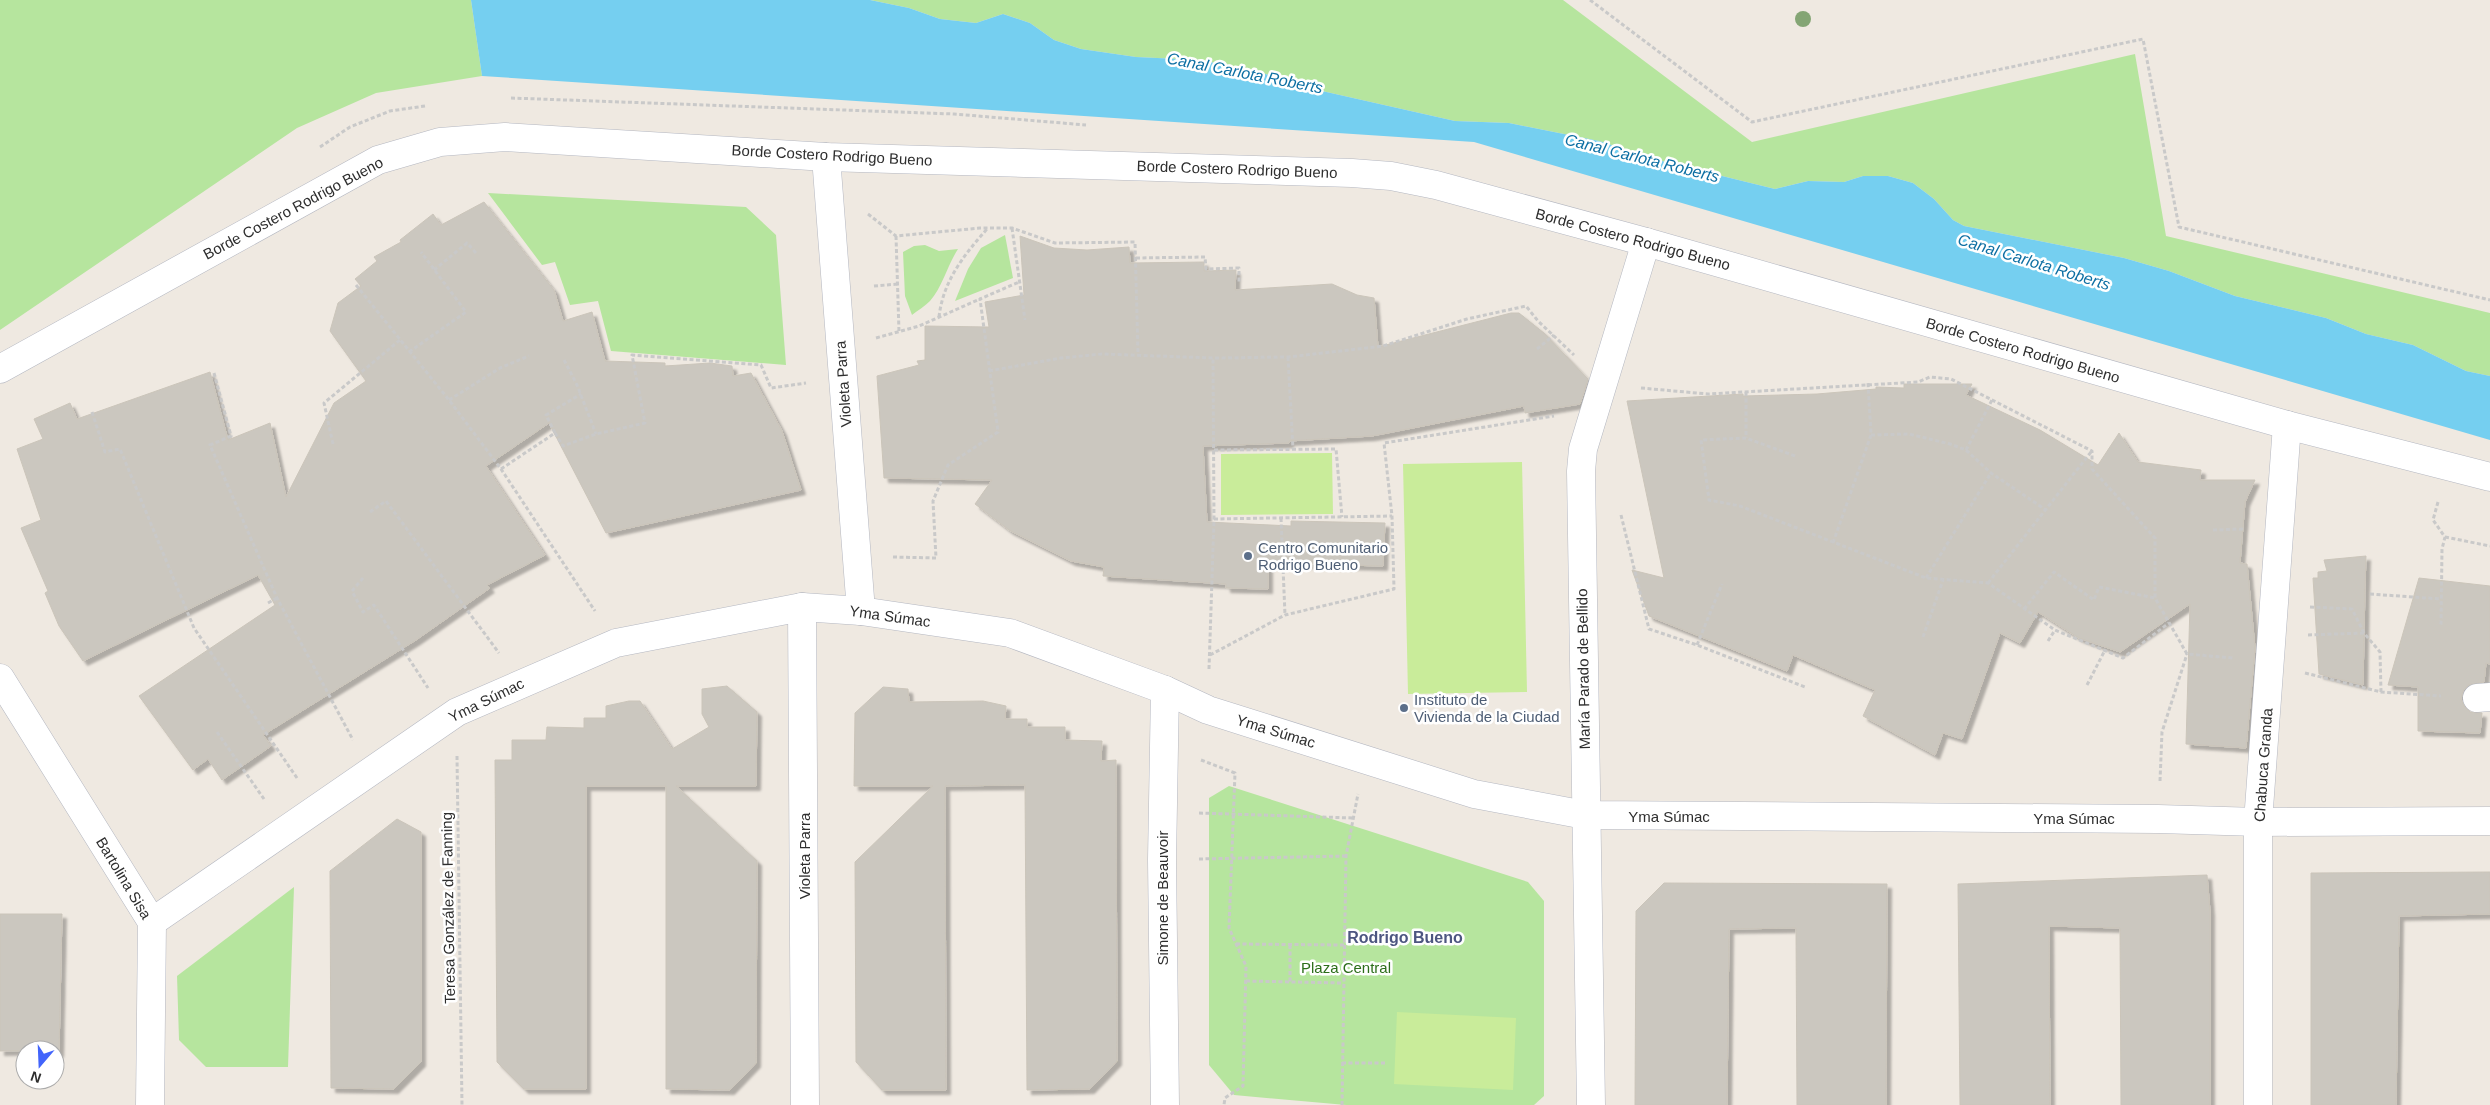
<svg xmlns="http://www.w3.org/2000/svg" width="2490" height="1105" font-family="Arial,sans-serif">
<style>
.green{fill:#b6e59e}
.pitch{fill:#c9ec9a}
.water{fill:#75cff0}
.building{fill:#cbc7bf;stroke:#cbc5ba;filter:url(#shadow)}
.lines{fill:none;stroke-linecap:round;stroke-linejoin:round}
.minor-casing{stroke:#b4b7c1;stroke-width:29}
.path{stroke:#c9c9c9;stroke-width:3;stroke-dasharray:4 2.5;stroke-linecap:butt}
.minor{stroke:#fff;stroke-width:28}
.tree{fill:#84a574}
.service-dot{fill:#5c6f8a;stroke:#fff;stroke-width:2}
.labels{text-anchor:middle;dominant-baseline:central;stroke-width:5;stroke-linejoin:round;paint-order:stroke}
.street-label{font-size:15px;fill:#2e2e2e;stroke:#fff}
.service-label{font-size:15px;fill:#4e5e75;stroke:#fff;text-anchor:start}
.park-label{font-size:15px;fill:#2c6e1b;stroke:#fff}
.water-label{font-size:16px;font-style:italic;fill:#0d6fa3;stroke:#fff}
.neighbourhood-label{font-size:16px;font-weight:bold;fill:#4d5680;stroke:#fff}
</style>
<defs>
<filter id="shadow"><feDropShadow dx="4.5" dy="4.5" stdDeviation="1" flood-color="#0004"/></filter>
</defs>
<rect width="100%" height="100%" fill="#efe9e1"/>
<g class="green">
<path d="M0 0H471L482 76 376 93 297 128 0 330Z"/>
<path d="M870 0H1563L1752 142 2135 54 2166 236 2490 313V376L2466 371 2413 345 2366 334 2326 318 2235 296 2169 271 2124 258 1964 226 1953 220 1934 199 1913 183 1888 176H1863L1844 182 1808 181 1775 189 1665 162 1599 141 1509 123 1455 121 1322 91 1255 71 1200 60 1136 57 1081 49 1054 40 1030 23 1003 14 976 23 940 19 909 8Z"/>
<path d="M488 193 746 207 776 235 786 365 611 351 598 301 570 305 555 262 542 265Z"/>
<path d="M1005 235 1013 278 955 301 968 269 981 248Z"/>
<path d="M925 245 939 251 958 249C947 266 943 286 930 301 925 306 917 311 912 315L905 296 903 252 914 246Z"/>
<path d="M1229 786 1528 882 1544 901V1096L1534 1105H1346L1234 1095 1209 1065V798Z"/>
<path d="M294 887 288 1067H206L179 1040 177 976Z"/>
</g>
<g class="pitch">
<path d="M1332 453 1333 514 1221 515V454Z"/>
<path d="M1522 462 1527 692 1408 694 1403 464Z"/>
<path d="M1397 1012 1516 1018 1513 1090 1394 1084Z"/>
</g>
<path class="water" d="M471 0H870L909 8 940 19 976 23 1003 14 1030 23 1054 40 1081 49 1136 57 1200 60 1255 71 1322 91 1455 121 1509 123 1599 141 1665 162 1775 189 1808 181 1844 182 1863 176H1888L1913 183 1934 199 1953 220 1964 226 2124 258 2169 271 2235 296 2326 318 2366 334 2413 345 2466 371 2490 376V440L1474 142 482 76Z"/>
<g class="building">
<path d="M484 202 554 290 563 321 592 312 605 361 665 363V366L710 363 732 366 733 376 751 373 782 431 801 490 606 533 549 423 486 466 545 555 487 585 490 588 416 640 263 735 271 746 222 780 208 759 193 770 139 696 275 605 258 575 83 661 59 626 45 593 48 591 21 528 41 520 17 449 43 439 34 419 70 403 77 419 210 372 228 440 270 423 286 497 334 403 366 381 330 331 338 303 361 286 355 279 377 261 374 257 401 242 400 240 433 214 441 225Z"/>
<path d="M1020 236 1054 248 1087 250 1129 247 1130 263 1204 262V271L1236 270 1235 290 1332 284 1357 295 1374 298 1378 347 1511 313H1519L1544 333 1588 379 1580 404 1525 413 1524 406 1372 436 1289 441V443L1203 446 1207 522 1291 526V521L1385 523 1383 566 1268 563V589L1226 588V584L1103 576 1104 567 1071 561 1009 530 975 504 992 480 884 478 877 376 919 365 917 361 925 360V326L989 327 985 302 1024 295Z"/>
<path d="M1904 384H1972L1966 395 2040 430 2098 465 2119 433 2138 462 2201 470 2200 480H2255L2245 502 2240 563 2247 564 2255 648 2246 748 2186 744 2190 604 2120 652 2079 638 2038 612 2020 643 2000 633 1962 739 1943 733 1935 755 1863 716 1875 690 1793 655 1787 671 1649 616 1632 570 1664 578 1627 401 1743 394V396L1817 394 1876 389V387L1904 388Z"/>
<path d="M2366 556 2365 587 2363 685 2319 674 2313 578H2318V572L2327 571 2324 560Z"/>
<path d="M2419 578 2490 586V664L2486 663 2484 682 2468 685 2463 691 2461 699 2464 706 2470 712 2482 713 2480 733 2418 731V687L2388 685Z"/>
<path d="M727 686 757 712 756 786H676L757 861 756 1063 730 1090 666 1089V786H586V1089H524L497 1062 495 760H512V740H546L547 727 584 728V718H606V706L629 701H640L672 749 709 727 702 714V689Z"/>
<path d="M883 687 908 689 909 702 983 701 1006 706 1005 719H1027V727H1065V740L1102 741 1101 761 1116 760 1117 1061 1090 1089 1027 1090 1025 785 945 786 946 1090H882L856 1062 855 862 933 786H854L855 713Z"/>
<path d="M397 819 421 832V1062L394 1089 331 1088 330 871Z"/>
<path d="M2490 872V914L2399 916 2396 1105H2311V873Z"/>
<path d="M2207 875 2210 911V1105H2121L2120 928 2049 926 2050 1105H1960L1958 884Z"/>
<path d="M1664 883 1887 884 1886 1105H1797L1796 928 1729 929 1727 1105H1635L1636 911Z"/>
<path d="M0 914H62L59 1053 55 1052V1050L0 1051Z"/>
</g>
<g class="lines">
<g class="minor-casing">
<g id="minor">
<path d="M826 157 861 611"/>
<path d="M0 369 378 160 440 142 505 137 826 157 1352 173 1391 176 1436 185 1646 242 2287 425 2490 477"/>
<path d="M802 607 805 1105"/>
<path d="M0 678 152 922 150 1105"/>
<path d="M1165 690 1162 860 1165 1105"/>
<path d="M2477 698 2490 697"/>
<path d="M152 922 457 712 616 643 802 607 861 611 1010 633 1165 690 1208 710 1474 794 1585 815 2158 819 2258 822 2490 821"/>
<path d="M1591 1105 1581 471 1583 449 1646 242"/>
<path d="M2258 1105V822L2287 425"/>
</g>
</g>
<g class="path">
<path d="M1590 0 1752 122 2143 39 2179 227 2490 300"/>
<path d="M511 98 954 114 1086 125"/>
<path d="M320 147 350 127 390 111 425 106"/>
<path d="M868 214 896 236 980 228H1012L1055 243 1135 242 1138 354"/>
<path d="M1012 228 1025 320"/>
<path d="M896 236 899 332"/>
<path d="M1136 258 1205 257 1206 269 1239 268V284"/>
<path d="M434 270 467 243 476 253"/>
<path d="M356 285 449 400 501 469 595 611"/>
<path d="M874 286 898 284"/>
<path d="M939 317C943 281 964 255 987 229"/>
<path d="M876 338 919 326 980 299"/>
<path d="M1537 349 1554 335"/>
<path d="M409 352 466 312 421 252"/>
<path d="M1288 357 1293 449"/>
<path d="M564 360 577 385 596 434"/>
<path d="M989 371 1061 358 1102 354 1213 358 1288 357 1383 346 1467 319 1526 306 1538 321 1574 355"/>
<path d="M214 373 231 436 210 445 277 598 353 740"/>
<path d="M1641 388 1708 394 1918 382 1930 377 1951 379 2092 451V469L2155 538V598L2187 654 2233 658"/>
<path d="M1746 392V438"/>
<path d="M449 400 500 368 529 356"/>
<path d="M92 412 105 452 120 449 194 628 297 778"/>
<path d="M555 433 563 446 596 434 645 423 632 355 761 365 771 388 806 383"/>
<path d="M1871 435 1909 434 1950 444 1966 450 1991 473 2046 510"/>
<path d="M333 444 324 403 400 340"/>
<path d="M1214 450 1336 449 1342 517"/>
<path d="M1966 450 1992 400"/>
<path d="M1795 456 1746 438 1701 440 1709 500 1740 506 1926 578 1988 583 2055 630 2123 658 2169 623"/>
<path d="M501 469 555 433 546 415 581 394"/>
<path d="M2438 502 2433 520 2445 537 2442 549 2441 627"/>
<path d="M370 512 386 501 499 653"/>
<path d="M1621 515 1649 629 1697 645 1805 687"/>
<path d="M1281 518 1285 615"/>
<path d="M1214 519 1392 516"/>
<path d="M2213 530 2244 529"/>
<path d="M2445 537 2490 546"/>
<path d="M1833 543 1871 435 1868 383"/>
<path d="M893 557 936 558 933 501 948 465 998 432 980 299 1019 282"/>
<path d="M363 578 352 591 363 612 374 605 428 688"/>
<path d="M1926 578 1991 473"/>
<path d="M1988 583 2091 452"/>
<path d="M2370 594 2441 599"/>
<path d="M268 603 277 598"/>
<path d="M2310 607 2352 609 2364 633"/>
<path d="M2024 609 2054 572 2094 600 2099 587 2155 598"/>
<path d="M2308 635 2364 633 2380 652 2381 692"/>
<path d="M1923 637 1943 580"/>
<path d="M2048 641 2055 630"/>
<path d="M1697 645 1722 584"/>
<path d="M1210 655 1285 615 1394 589 1392 516 1384 443 1554 416"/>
<path d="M1209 669 1214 519 1213 358"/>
<path d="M2305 673 2381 692 2441 696"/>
<path d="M2087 685 2104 652"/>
<path d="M217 732 264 799"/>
<path d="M457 756 462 1105"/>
<path d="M1201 760 1235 773 1229 928 1246 966 1243 1086 1225 1098 1224 1105"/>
<path d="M2160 781 2162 732 2187 654"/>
<path d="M1199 813 1353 818"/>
<path d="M1199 859 1346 856"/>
<path d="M1236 944 1344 945"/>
<path d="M1290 945V982"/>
<path d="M1246 981 1343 983"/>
<path d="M1342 1063H1385"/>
<path d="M1342 1105 1346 856 1358 794"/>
</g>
<use href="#minor" class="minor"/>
</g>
<circle class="tree" cx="1803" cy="19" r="8"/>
<g class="service-dot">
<circle cx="1248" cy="556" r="5"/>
<circle cx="1404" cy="708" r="5"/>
</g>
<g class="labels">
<g class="street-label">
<text transform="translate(832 155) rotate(3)">Borde Costero Rodrigo Bueno</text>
<text transform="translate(1237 169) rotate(2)">Borde Costero Rodrigo Bueno</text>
<text transform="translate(293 208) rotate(-28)">Borde Costero Rodrigo Bueno</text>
<text transform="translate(1633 239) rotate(15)">Borde Costero Rodrigo Bueno</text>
<text transform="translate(2023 350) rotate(16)">Borde Costero Rodrigo Bueno</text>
<text transform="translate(843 384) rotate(-94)">Violeta Parra</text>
<text transform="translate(890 616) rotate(8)">Yma Súmac</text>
<text transform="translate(1583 669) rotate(-91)">María Parado de Bellido</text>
<text transform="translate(486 700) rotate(-26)">Yma Súmac</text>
<text transform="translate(1276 731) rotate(17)">Yma Súmac</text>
<text transform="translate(2263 765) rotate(-86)">Chabuca Granda</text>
<text x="1669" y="816">Yma Súmac</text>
<text x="2074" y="818">Yma Súmac</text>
<text transform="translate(804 856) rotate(-90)">Violeta Parra</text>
<text transform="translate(124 878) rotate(59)">Bartolina Sisa</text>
<text transform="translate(1162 898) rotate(-90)">Simone de Beauvoir</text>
<text transform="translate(448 908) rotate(-91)">Teresa González de Fanning</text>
</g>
<g class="service-label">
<text x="1258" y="547">Centro Comunitario<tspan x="1258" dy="17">Rodrigo Bueno</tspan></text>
<text x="1414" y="699">Instituto de<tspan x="1414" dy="17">Vivienda de la Ciudad</tspan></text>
</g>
<g class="park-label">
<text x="1346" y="967">Plaza Central</text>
</g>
<g class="water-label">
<text transform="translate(1245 73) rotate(11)">Canal Carlota Roberts</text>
<text transform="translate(1642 158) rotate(14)">Canal Carlota Roberts</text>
<text transform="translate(2034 262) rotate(17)">Canal Carlota Roberts</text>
</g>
<g class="neighbourhood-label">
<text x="1405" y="937">Rodrigo Bueno</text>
</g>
</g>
<g transform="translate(40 1065) rotate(199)"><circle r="24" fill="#ffffff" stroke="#ababab"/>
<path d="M0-4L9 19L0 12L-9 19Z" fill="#4264fb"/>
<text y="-8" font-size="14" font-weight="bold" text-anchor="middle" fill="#2e2e2e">N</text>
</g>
</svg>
